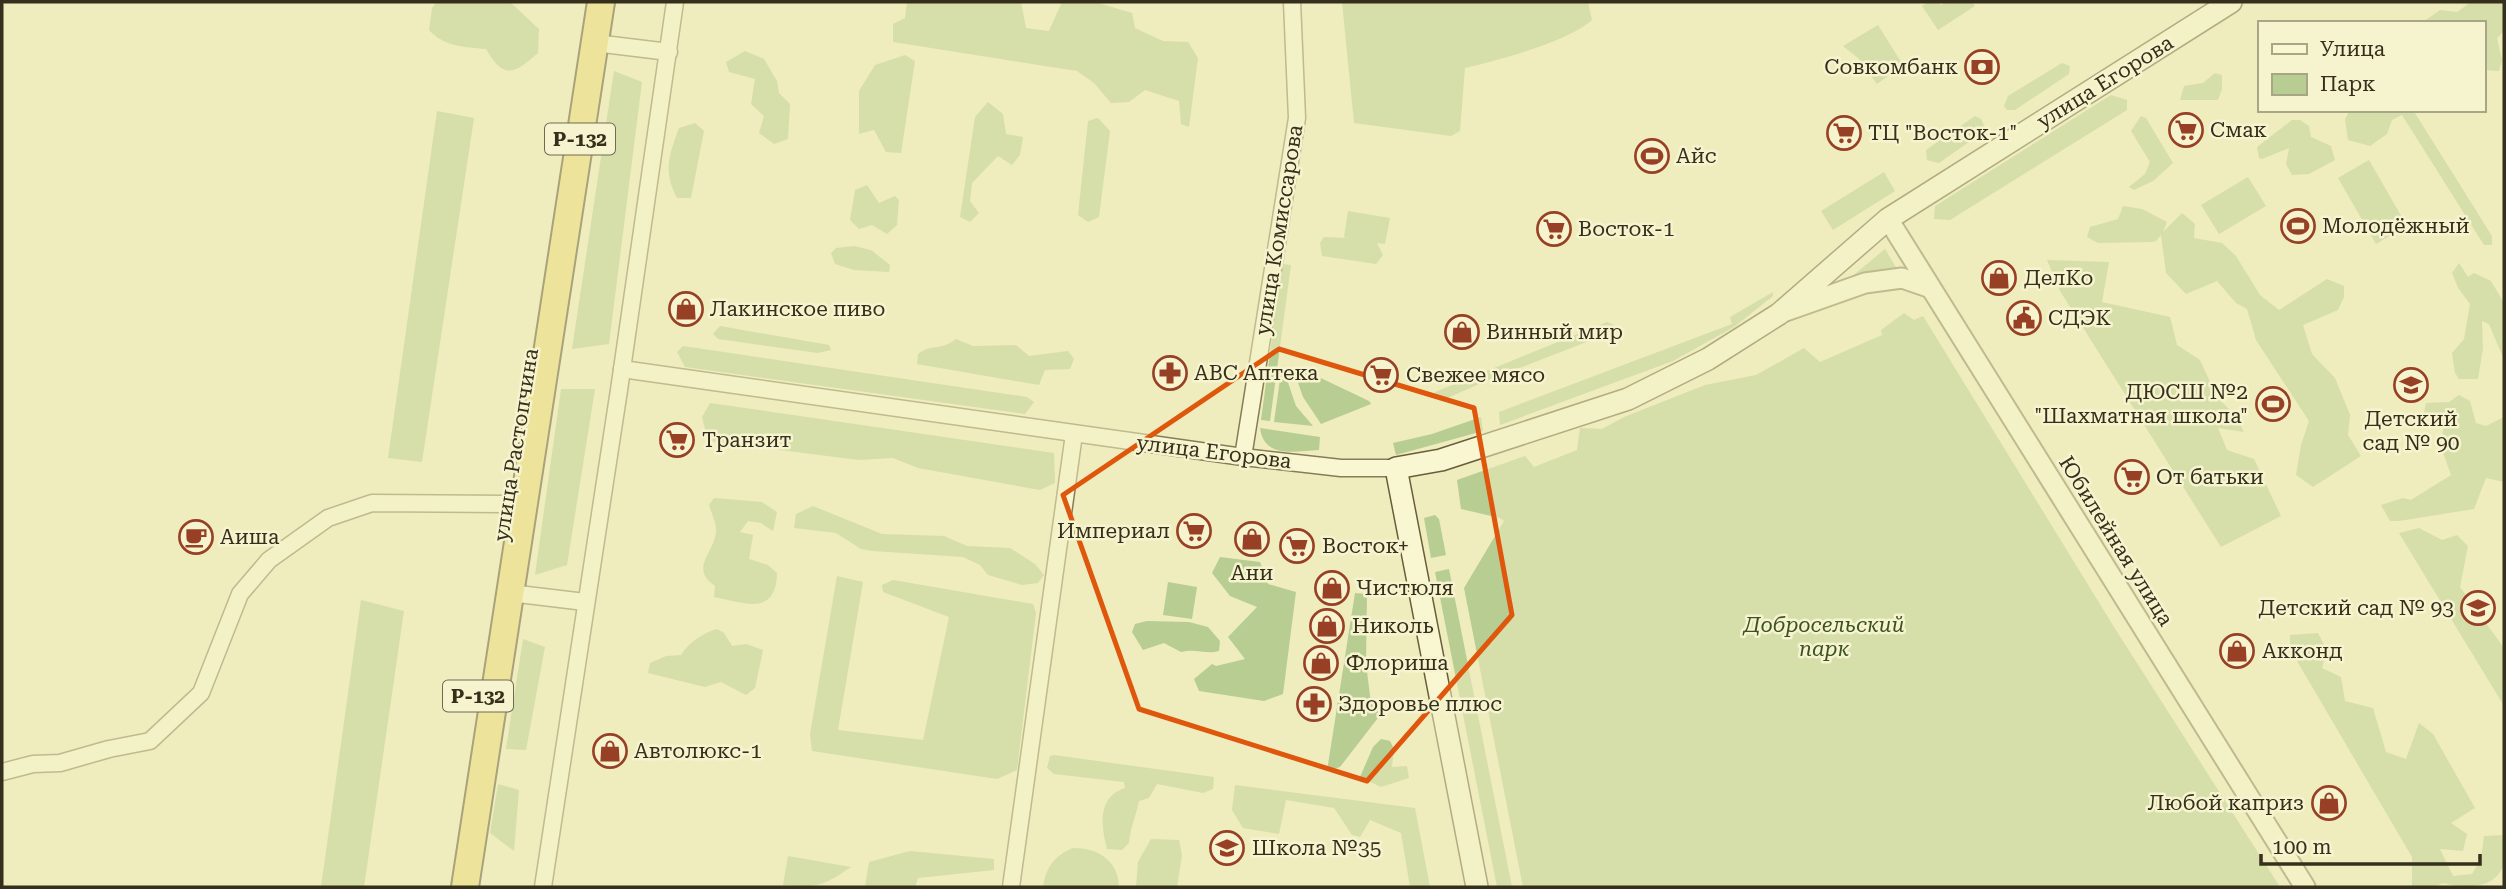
<svg xmlns="http://www.w3.org/2000/svg" width="2506" height="889" font-family="'Roboto Serif',serif">
<style>
.green{fill:#b8cd92}
.lines{fill:none;stroke-linecap:round;stroke-linejoin:round}
.minor-casing{stroke:#877c57;stroke-width:19}
.tertiary-casing{stroke:#877c57;stroke-width:23}
.secondary-casing{stroke:#695d3a;stroke-width:24}
.trunk-casing{stroke:#54482b;stroke-width:30}
.minor{stroke:#f9f7d1;stroke-width:16}
.tertiary{stroke:#f9f7d1;stroke-width:19}
.secondary{stroke:#f9f7d1;stroke-width:21}
.trunk{stroke:#ead870;stroke-width:26}
.marked{fill:none;stroke:#df570d;stroke-width:5;stroke-linejoin:round}
.labels{text-anchor:middle;dominant-baseline:central;stroke-width:5;stroke-linejoin:round;paint-order:stroke}
.shield{fill:#f6f4ce;stroke:#706a51;stroke-width:2}
.shield-label{font-size:19px;font-weight:bold;fill:#362f1c}
.poi-label{font-size:21px;fill:#362f1c;stroke:#f6f4ce;text-anchor:start}
.street-label{font-size:21px;fill:#362f1c;stroke:#f6f4ce}
.park-label{font-size:21px;font-style:italic;fill:#3b5322;stroke:#f6f4ce}
</style>
<rect width="100%" height="100%" fill="#efecbe"/>
<g class="green">
<path d="M437 2H510L539 29 538 53C515 73 504 81 486 49 466 47 444 47 429 30L432 8Z"/>
<path d="M907 2H1021L1026 28 1049 31 1062 2H1095L1132 13 1135 28 1163 41 1188 42 1198 58 1189 127 1181 124 1179 101 1145 90 1129 102 1111 103 1094 83 1077 71 893 42V24L905 18Z"/>
<path d="M1342 2H1588L1592 20C1567 42 1499 60 1465 68L1460 131 1451 136 1354 123Z"/>
<path d="M1929 2H1938L1941 5 1947 2H1972L1975 6 1938 30 1922 6Z"/>
<path d="M2471 2H2504V31L2497 38 2502 60 2499 71 2483 70V23L2423 22 2440 10 2457 12Z"/>
<path d="M1878 25 1903 65 1877 84 1858 58 1843 46Z"/>
<path d="M745 51 764 59 777 81 779 93 790 104 788 139 774 144 759 133 764 116 751 104 755 79 729 72 726 62Z"/>
<path d="M905 55 915 61 901 153 886 152 874 130 859 134V91L875 65Z"/>
<path d="M2062 63 2070 66 2069 74 2015 110H2007L2004 106 2008 96Z"/>
<path d="M614 71 642 82 609 344 572 349Z"/>
<path d="M2215 73 2222 75V89L2218 100H2180L2184 86 2203 83Z"/>
<path d="M2111 95 2127 100V110L1950 220 1934 219 1935 206Z"/>
<path d="M988 102 1003 114 1006 134 1023 137 1020 155 1012 165 998 156 972 183 970 201 979 213 970 222 960 217 975 117Z"/>
<path d="M2350 110H2413L2492 236V245H2484L2402 115 2392 120 2387 134 2370 146 2348 140 2345 119Z"/>
<path d="M437 111 474 118 422 462 388 458Z"/>
<path d="M1975 116 1981 119 1986 130 1939 163 1927 160 1926 150Z"/>
<path d="M2141 116 2146 118 2173 163 2153 181 2134 190 2129 187 2145 174 2150 162 2131 131Z"/>
<path d="M1098 118 1110 131 1099 217 1088 222 1078 215 1088 121Z"/>
<path d="M2292 120H2300L2309 126 2311 137 2331 146 2335 160 2309 174 2292 175 2286 164 2289 148 2262 159 2259 158 2257 147Z"/>
<path d="M695 123 704 131 691 198H677C663 171 669 155 679 128Z"/>
<path d="M2369 160 2407 226 2376 244 2338 178Z"/>
<path d="M1884 172 1895 191 1833 230 1821 211Z"/>
<path d="M2248 177 2266 206 2219 234 2201 205Z"/>
<path d="M867 185 879 203 895 196 899 200 897 225 887 234 872 225 859 229 850 220 855 190Z"/>
<path d="M2123 206 2142 209 2167 222 2163 232 2182 213 2195 224 2194 238 2222 243 2236 256 2260 295 2279 310 2327 279 2344 286V297L2338 310 2303 325 2312 354 2335 378 2350 415 2348 435 2361 456 2313 487 2296 475 2301 445 2309 421 2256 340 2247 309 2236 303 2217 281 2186 294 2166 273 2161 235 2156 241 2151 242 2098 243 2087 237 2090 227 2118 219Z"/>
<path d="M1348 211 1390 218 1385 244 1377 243 1383 255 1376 264 1322 256 1320 243 1324 237 1347 238 1344 237Z"/>
<path d="M854 246 871 250 890 265 889 272 854 270 835 264 831 253 836 248Z"/>
<path d="M1885 249 1897 269 1849 279Z"/>
<path d="M2047 260 2109 262 2102 302 2170 317 2177 345 2200 360 2217 397 2235 415 2244 432 2218 428 2227 450 2254 459 2281 516 2221 547 2060 291Z"/>
<path d="M2459 263 2468 277 2474 273 2491 281 2504 303V360L2489 324 2482 321 2483 348 2478 379H2459L2455 373 2452 353 2464 339 2470 304 2458 288 2452 273Z"/>
<path d="M1282 264 1291 265 1270 421 1261 420Z"/>
<path d="M1773 292V296L1734 327 1673 361 1500 425 1499 412 1732 324 1730 317Z"/>
<path d="M1904 313 1914 320 1923 316 2114 627 2280 887H1523L1464 588 1504 521 1500 518 1461 509 1457 480 1525 456 1534 467 1577 450 1580 428 1602 429 1624 417 1705 385 1756 375 1804 348 1820 362 1882 335 1881 330Z"/>
<path d="M1607 322 1614 325 1615 331 1486 381 1443 400 1434 398 1435 392Z"/>
<path d="M720 326 829 345 831 350 818 353 718 339 713 334Z"/>
<path d="M956 339 973 346 1016 345 1029 356 1068 351 1074 359 1070 369 1045 370 1039 385 917 364 918 354C932 343 939 352 956 339Z"/>
<path d="M683 346 1027 397 1034 402 1025 414 685 367 677 352Z"/>
<path d="M1282 365 1296 406 1313 426 1274 422Z"/>
<path d="M1304 370 1369 401 1371 404 1321 424 1303 397 1295 374Z"/>
<path d="M561 389H595L567 565 535 575Z"/>
<path d="M2459 395 2470 401 2476 423 2486 426 2504 417V482L2486 478 2474 509 2399 521H2390L2381 505 2403 498 2411 500 2451 475 2441 447 2444 421 2424 413 2426 403 2449 402Z"/>
<path d="M710 403 1054 453 1055 483 1040 490 918 468 893 458 859 460 708 441 702 417Z"/>
<path d="M1481 417 1483 431 1396 455 1393 443 1432 434Z"/>
<path d="M1260 428 1320 437 1319 450C1295 451 1264 459 1260 428Z"/>
<path d="M714 498 762 502 777 512 773 531 761 523 748 521 740 532 753 535 749 559 768 565 777 573C776 618 742 602 714 597L715 586C689 568 714 553 716 532 717 524 711 512 709 505Z"/>
<path d="M813 506 882 534 944 536 967 546 1010 548 1035 564 1044 575 1038 583 1022 585 988 575 980 565 963 557 873 551 861 549 836 533 794 528 796 514Z"/>
<path d="M1435 515 1439 519 1446 555 1431 558 1424 518Z"/>
<path d="M2419 528 2442 540 2457 535 2468 546 2460 587 2504 648V706L2399 533Z"/>
<path d="M1220 557 1260 562 1268 584 1296 592 1283 694 1264 701 1199 691 1194 679 1212 664 1216 666 1245 659 1228 637 1257 607 1230 596 1212 573Z"/>
<path d="M1449 569 1512 887H1497L1435 572Z"/>
<path d="M837 576 863 582 838 730 923 740 949 617 883 592 882 585 893 580 1033 604 1036 613 1017 770 997 779 812 751 810 734Z"/>
<path d="M1168 582 1197 587 1192 619 1163 615Z"/>
<path d="M1355 593 1367 594 1366 664 1371 703 1381 714 1340 767 1327 771Z"/>
<path d="M361 600 404 611 364 887H321Z"/>
<path d="M1147 621 1189 622 1208 627 1220 641 1219 651C1206 655 1196 648 1181 652L1164 643 1143 650 1132 632 1135 624Z"/>
<path d="M717 629 724 633 732 646 746 644 763 650 755 688 746 695 721 682 705 687 648 673 650 663 666 656 681 655C688 643 703 633 717 629Z"/>
<path d="M2318 633 2327 651 2322 668 2341 677 2345 701 2373 708 2386 752 2406 759 2419 723 2433 734 2475 808 2451 823 2467 834 2463 851 2440 849 2453 876 2472 874 2481 859 2484 836 2504 835C2504 843 2506 856 2504 864 2496 889 2466 889 2443 883L2433 887H2412V857L2290 649V635Z"/>
<path d="M523 639 545 647 526 750 506 749Z"/>
<path d="M1381 739 1390 741 1394 749 1392 767 1407 766 1409 778 1381 787 1360 777 1373 747Z"/>
<path d="M1054 755 1214 777 1213 789 1203 793 1157 784 1149 798 1139 801C1136 816 1130 828 1129 843L1122 850 1107 849C1101 826 1097 797 1125 788L1124 782 1054 774 1047 768 1050 756Z"/>
<path d="M498 784 519 790 514 851 490 833Z"/>
<path d="M1235 785 1415 808 1430 887H1410L1401 833 1370 820 1360 837 1352 835 1334 808 1286 800 1279 834 1243 828 1232 810Z"/>
<path d="M1151 839 1179 840 1182 855 1177 887H1136L1138 862Z"/>
<path d="M1073 848C1098 848 1118 860 1119 887H1043C1046 867 1054 856 1073 848Z"/>
<path d="M910 851 994 859V870L918 878 915 887H865L869 862Z"/>
<path d="M788 856 851 867C824 885 817 889 783 885Z"/>
</g>
<g class="lines">
<g class="minor-casing">
<g id="minor">
<path d="M595 43 669 52"/>
<path d="M622 369 1243 457 1341 468H1396"/>
<path d="M1243 457 1297 118 1292 2"/>
<path d="M510 593 585 602"/>
<path d="M2 772 33 764 60 763 109 749 150 741 201 693 240 594 269 560 328 518 372 503 507 504"/>
<path d="M543 887 619 390 675 2"/>
<path d="M1011 887 1074 434"/>
</g>
</g>
<g class="tertiary-casing">
<g id="tertiary">
<path d="M1888 219 2305 887"/>
<path d="M1783 312 1865 283 1902 278 1928 287"/>
</g>
</g>
<g class="secondary-casing">
<path id="secondary" d="M1477 887 1396 468 1441 460 1628 399 1708 359 1779 314 1888 219 2231 2"/>
</g>
<g class="trunk-casing">
<path id="trunk" d="M465 887 601 2"/>
</g>
<use href="#minor" class="minor"/>
<use href="#tertiary" class="tertiary"/>
<use href="#secondary" class="secondary"/>
<use href="#trunk" class="trunk"/>
</g>
<path d="M0 0H2506V889H0ZM1279 349 1474 408 1512 615 1367 781 1139 709 1063 495Z" fill="#efecbe" fill-opacity=".55" fill-rule="evenodd"/>
<path class="marked" d="M1279 349 1474 408 1512 615 1367 781 1139 709 1063 495Z"/>
<defs>
<g id="bank-ring" transform="scale(1.75)"><circle r="9.5" fill="#f6f4ce" stroke="#974025" stroke-width="1.5"/><path d="M-6-4H6V4H-6ZM0-2.3a2.3 2.3 0 1 0 0 4.6a2.3 2.3 0 1 0 0-4.6Z" fill="#974025"/></g>
<g id="supermarket-ring" transform="scale(1.75)"><circle r="9.5" fill="#f6f4ce" stroke="#974025" stroke-width="1.5"/><path d="M-6-5.5h2.5l.6 2H6L4.5 2H-2.5L-4.4-4H-6ZM-1.5 3.2a1.3 1.3 0 1 0 .1 0ZM3 3.2a1.3 1.3 0 1 0 .1 0Z" fill="#974025"/></g>
<g id="stadium-ring" transform="scale(1.75)"><circle r="9.5" fill="#f6f4ce" stroke="#974025" stroke-width="1.5"/><path d="M0-5a6.5 5 0 1 0 0 10a6.5 5 0 1 0 0-10ZM-3.5-1.8h7v3.6h-7Z" fill="#974025"/></g>
<g id="shop-ring" transform="scale(1.75)"><circle r="9.5" fill="#f6f4ce" stroke="#974025" stroke-width="1.5"/><path d="M-5-2.5h2.3a2.7 3.5 0 0 1 5.4 0H5L5.5 6h-11ZM-1.5-2.5h3a1.5 2.3 0 0 0-3 0Z" fill="#974025"/></g>
<g id="civic-ring" transform="scale(1.75)"><circle r="9.5" fill="#f6f4ce" stroke="#974025" stroke-width="1.5"/><path d="M-.6-6.5H3V-4.5H.6V-3L4-1V1h2V6H-6V1h2V-1L-.6-3ZM-1.2 2.5V6h2.4V2.5Z" fill="#974025"/></g>
<g id="pharmacy-ring" transform="scale(1.75)"><circle r="9.5" fill="#f6f4ce" stroke="#974025" stroke-width="1.5"/><path d="M-2-6h4v4h4v4h-4v4h-4v-4h-4v-4h4Z" fill="#974025"/></g>
<g id="school-ring" transform="scale(1.75)"><circle r="9.5" fill="#f6f4ce" stroke="#974025" stroke-width="1.5"/><path d="M0-5L7-2L0 1L-7-2ZM-4 1L0 2.5L4 1V4Q0 6-4 4Z" fill="#974025"/></g>
<g id="cafe-ring" transform="scale(1.75)"><circle r="9.5" fill="#f6f4ce" stroke="#974025" stroke-width="1.5"/><path d="M-5.5-4.5H6V0H3Q3 3.5 0 3.5H-2.5Q-5.5 3.5-5.5 0ZM3-3.2v2h1.7v-2ZM-6 4.5H4V6H-6Z" fill="#974025"/></g>
</defs>
<g fill-rule="evenodd">
<use href="#bank-ring" x="1982" y="67"/>
<use href="#supermarket-ring" x="2186" y="130"/>
<use href="#supermarket-ring" x="1844" y="133"/>
<use href="#stadium-ring" x="1652" y="156"/>
<use href="#stadium-ring" x="2298" y="226"/>
<use href="#supermarket-ring" x="1554" y="229"/>
<use href="#shop-ring" x="1999" y="278"/>
<use href="#shop-ring" x="686" y="309"/>
<use href="#civic-ring" x="2024" y="318"/>
<use href="#shop-ring" x="1462" y="332"/>
<use href="#pharmacy-ring" x="1170" y="373"/>
<use href="#supermarket-ring" x="1381" y="375"/>
<use href="#school-ring" x="2411" y="385"/>
<use href="#stadium-ring" x="2273" y="404"/>
<use href="#supermarket-ring" x="677" y="440"/>
<use href="#supermarket-ring" x="2132" y="477"/>
<use href="#supermarket-ring" x="1194" y="531"/>
<use href="#cafe-ring" x="196" y="537"/>
<use href="#shop-ring" x="1252" y="539"/>
<use href="#supermarket-ring" x="1297" y="546"/>
<use href="#shop-ring" x="1332" y="588"/>
<use href="#school-ring" x="2478" y="608"/>
<use href="#shop-ring" x="1327" y="626"/>
<use href="#shop-ring" x="2237" y="651"/>
<use href="#shop-ring" x="1321" y="663"/>
<use href="#pharmacy-ring" x="1314" y="704"/>
<use href="#shop-ring" x="610" y="751"/>
<use href="#shop-ring" x="2329" y="803"/>
<use href="#school-ring" x="1227" y="848"/>
</g>
<g class="labels">
<g class="shield">
<rect x="545" y="123.5" width="70" height="31" rx="5"/>
<rect x="443" y="680.5" width="70" height="31" rx="5"/>
</g>
<g class="shield-label">
<text x="580" y="139">Р-132</text>
<text x="478" y="696">Р-132</text>
</g>
<g class="poi-label">
<text x="1958" y="67" text-anchor="end">Совкомбанк</text>
<text x="2210" y="130">Смак</text>
<text x="1868" y="133">ТЦ "Восток-1"</text>
<text x="1676" y="156">Айс</text>
<text x="2322" y="226">Молодёжный</text>
<text x="1578" y="229">Восток-1</text>
<text x="2024" y="278">ДелКо</text>
<text x="710" y="309">Лакинское пиво</text>
<text x="2048" y="318">СДЭК</text>
<text x="1486" y="332">Винный мир</text>
<text x="1194" y="373">ABC Аптека</text>
<text x="1406" y="375">Свежее мясо</text>
<text x="2248" y="392" text-anchor="end">ДЮСШ №2<tspan x="2248" dy="24">"Шахматная школа"</tspan></text>
<text x="2411" y="419" text-anchor="middle">Детский<tspan x="2411" dy="24">сад № 90</tspan></text>
<text x="702" y="440">Транзит</text>
<text x="2156" y="477">От батьки</text>
<text x="1170" y="531" text-anchor="end">Империал</text>
<text x="220" y="537">Аиша</text>
<text x="1322" y="546">Восток+</text>
<text x="1252" y="573" text-anchor="middle">Ани</text>
<text x="1356" y="588">Чистюля</text>
<text x="2454" y="608" text-anchor="end">Детский сад № 93</text>
<text x="1352" y="626">Николь</text>
<text x="2262" y="651">Акконд</text>
<text x="1346" y="663">Флориша</text>
<text x="1338" y="704">Здоровье плюс</text>
<text x="634" y="751">Автолюкс-1</text>
<text x="2304" y="803" text-anchor="end">Любой каприз</text>
<text x="1252" y="848">Школа №35</text>
</g>
<g class="street-label">
<text transform="translate(2105 82) rotate(-32)">улица Егорова</text>
<text transform="translate(1279 230) rotate(-81)">улица Комиссарова</text>
<text transform="translate(516 445) rotate(-81)">улица Растопчина</text>
<text transform="translate(1214 452) rotate(7)">улица Егорова</text>
<text transform="translate(2116 541) rotate(58)">Юбилейная улица</text>
</g>
<g class="park-label">
<text x="1824" y="625">Добросельский<tspan x="1824" dy="24">парк</tspan></text>
</g>
</g>
<rect width="2506" height="889" fill="none" stroke="#362f1c" stroke-width="7"/>
<rect x="2258" y="21" width="228" height="91" fill="#f6f4ce" stroke="#a9a587" stroke-width="2"/>
<rect x="2272" y="44" width="35" height="10" fill="#f9f7d1" stroke="#a9a587" stroke-width="2"/>
<text x="2320" y="56" font-size="21" fill="#362f1c">Улица</text>
<rect x="2272" y="74" width="35" height="21" fill="#b8cd92" stroke="#a9a587" stroke-width="2"/>
<text x="2320" y="91" font-size="21" fill="#362f1c">Парк</text>
<path d="M2261 854v10h219v-10" fill="none" stroke="#362f1c" stroke-width="3.5"/>
<text x="2272" y="854" font-size="21" fill="#362f1c" stroke="#f6f4ce" stroke-width="5" paint-order="stroke">100 m</text>
</svg>
